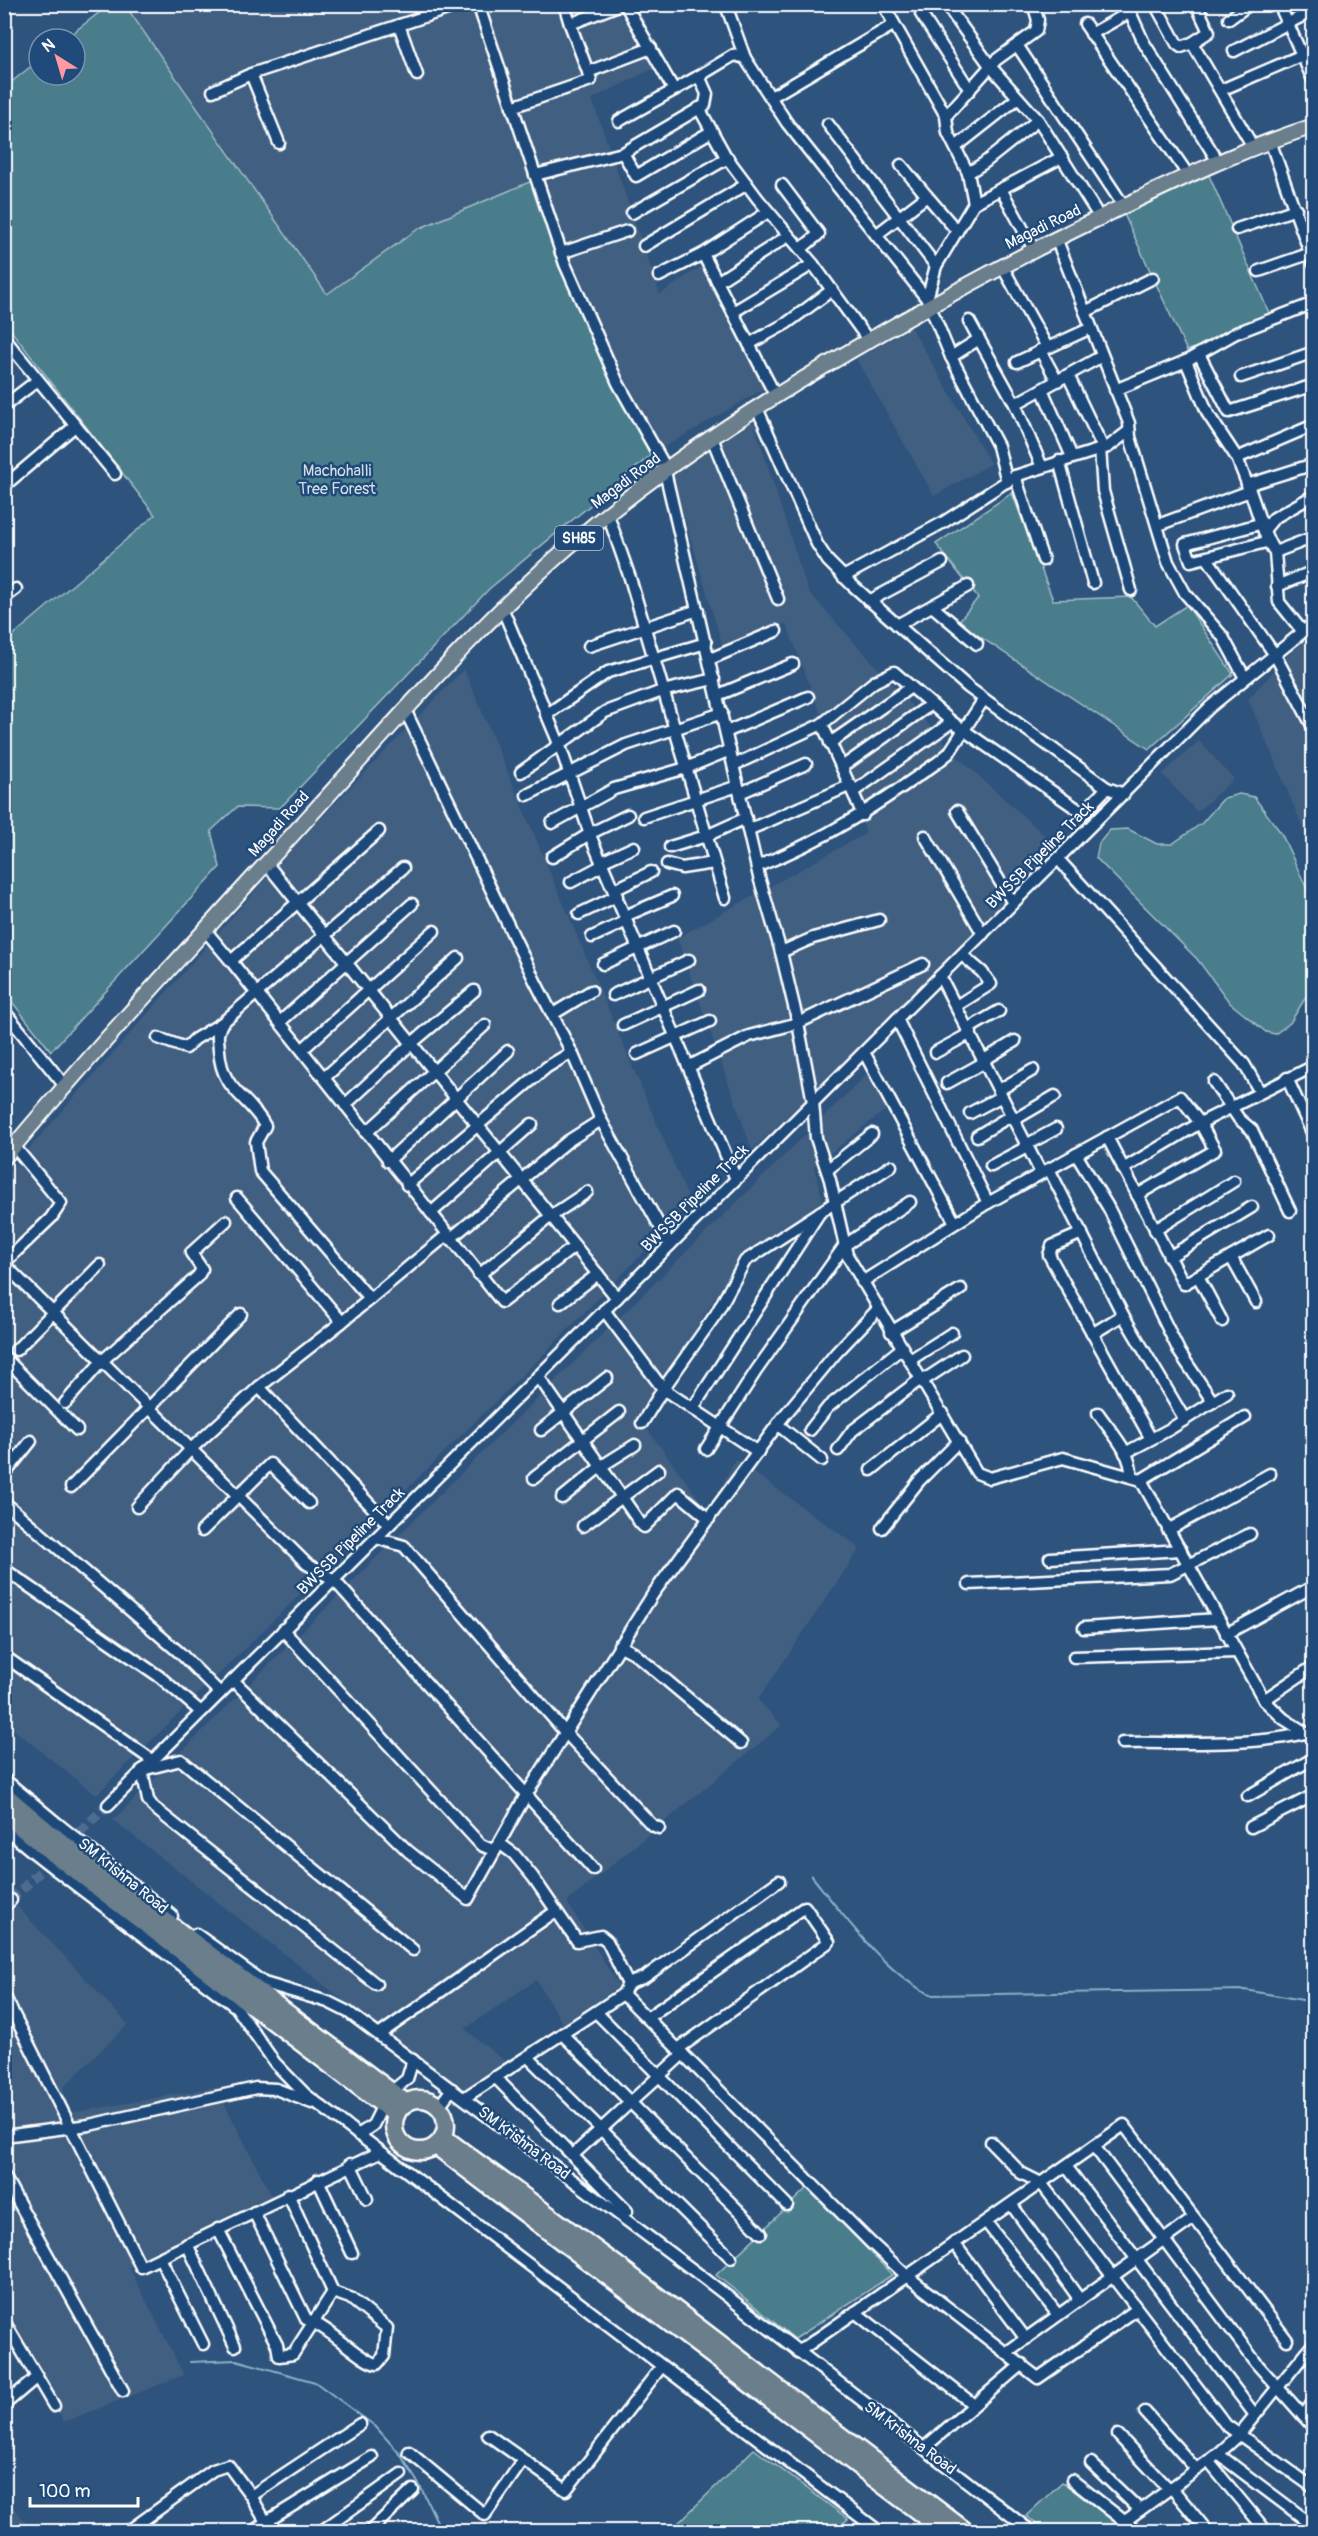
<svg xmlns="http://www.w3.org/2000/svg" width="1318" height="2536" font-family="Pangolin,sans-serif">
<style>
.built{fill:#405e81}
.green{fill:#487d8c;stroke:#a4bec6;stroke-width:1.5}
.lines{fill:none;stroke-linecap:round;stroke-linejoin:round}
.stream{stroke:#8fb0c7;stroke-width:2}
.minor-tunnel{stroke:#4d6d90;stroke-width:10;stroke-dasharray:10 5;stroke-linecap:butt}
.minor-casing{stroke:#fff;stroke-width:15}
.major-casing{stroke:#fff;stroke-width:18}
.highway-casing{stroke:#fff;stroke-width:21}
.minor{stroke:#1f4a7a;stroke-width:10}
.major{stroke:#6b7e8b;stroke-width:14}
.highway{stroke:#6b7e8b;stroke-width:16}
.minor-bridge-casing{stroke:#fff;stroke-width:15;stroke-linecap:butt}
.highway-bridge-casing{stroke:#fff;stroke-width:21;stroke-linecap:butt}
.minor-bridge{stroke:#1f4a7a;stroke-width:10}
.highway-bridge{stroke:#6b7e8b;stroke-width:16}
.labels{text-anchor:middle;dominant-baseline:central;stroke-width:5;stroke-linejoin:round;paint-order:stroke}
.shield{fill:#1f4a7a;stroke:#bcc9d7;stroke-width:1.5}
.shield-label{font-size:15px;font-weight:bold;fill:#fff}
.street-label{font-size:16px;fill:#fff;stroke:#1f4a7a}
.park-label{font-size:16px;fill:#d1dee2;stroke:#1f4a7a}
</style>
<rect width="100%" height="100%" fill="#2e537d"/>
<filter id="ink" filterUnits="userSpaceOnUse"><feTurbulence type="fractalNoise" baseFrequency=".0167" numOctaves="2"/><feDisplacementMap in="SourceGraphic" scale="12" xChannelSelector="R" yChannelSelector="G"/><feConvolveMatrix kernelMatrix="1 2 1 2 8 2 1 2 1" color-interpolation-filters="sRGB"/></filter>
<g filter="url(#ink)">
<g class="built">
<path d="M126 5H615L655 68 592 99 660 294 702 266 767 387 651 455 570 291 532 181 418 229 327 294Z"/>
<path d="M911 327 991 464 934 496 856 359Z"/>
<path d="M753 420 808 591 959 758 1060 849 854 1054 752 1150 677 938 866 833 786 623 724 651 672 476Z"/>
<path d="M1313 628V851L1248 699Z"/>
<path d="M464 669 691 1204 538 1360 96 1795 5 1723V1176L298 842Z"/>
<path d="M1199 741 1234 779 1197 812 1162 774Z"/>
<path d="M868 1073 887 1109 814 1166 823 1200 731 1273 639 1418 709 1512 735 1459 860 1548 758 1700 782 1725 567 1902 619 1986 564 2026 536 1980 465 2029 507 2063 464 2089 376 2026 113 1820 434 1500Z"/>
<path d="M17 1906 128 2024 63 2088 70 2113 216 2087 272 2196 250 2205 129 2267 184 2375 64 2422 5 2315 4 1919Z"/>
<path d="M5 2496 32 2531H5Z"/>
</g>
<g class="green">
<path d="M109 5H125L327 294 418 229 532 181 570 291 651 455 489 589 280 808 237 807 211 831 220 867 51 1051 5 993 4 643 155 515 5 323V87L39 60V75H75V39H65Z"/>
<path d="M1208 173 1270 315 1187 351 1123 212Z"/>
<path d="M1012 493 1053 600 1131 597 1155 626 1187 605 1233 674 1149 749 958 622 978 598 936 544Z"/>
<path d="M1239 794 1254 797 1281 833 1313 902 1309 992 1290 1023 1275 1034 1266 1032 1230 1003 1197 959 1096 858 1099 843 1110 830 1128 829 1157 844H1172L1202 823 1224 798Z"/>
<path d="M808 2187 892 2275 795 2339 716 2275Z"/>
<path d="M754 2449 848 2519 834 2531H670Z"/>
<path d="M1062 2482 1127 2531H1045L1026 2516Z"/>
</g>
<g class="lines">
<g class="stream">
<path d="M811 1875C840 1911 890 1980 933 1995L1245 1990 1314 2002"/>
<path d="M190 2362 236 2360 315 2382 375 2426 400 2454 420 2486 442 2532"/>
<path d="M450 2532 463 2526 466 2532"/>
</g>
<g class="minor-tunnel">
<path d="M69 1842 108 1805"/>
<path d="M11 1900 54 1858"/>
</g>
<g class="minor-casing">
<g id="minor">
<path d="M478 4 565 264 618 383 663 463 759 877 781 952 798 1023 813 1102 816 1138 830 1180 847 1255 977 1473 990 1478 1063 1458 1141 1480 1264 1700 1284 1719 1314 1738"/>
<path d="M564 4 570 24"/>
<path d="M625 4 674 90"/>
<path d="M721 4 727 8 745 58 787 123 927 299 951 357 998 446 1007 482"/>
<path d="M883 4 946 116"/>
<path d="M1155 4 1177 44 1181 47 1192 43"/>
<path d="M1196 4 1209 32 1192 43 1249 140"/>
<path d="M1279 4 1314 82"/>
<path d="M952 13 991 67 1038 120 1095 210"/>
<path d="M921 14 970 90"/>
<path d="M1229 19 1250 4"/>
<path d="M1085 24 1184 169"/>
<path d="M399 25 417 75"/>
<path d="M1091 34 1130 12 1144 43 1214 155"/>
<path d="M1017 45 1119 199"/>
<path d="M1234 51 1314 10"/>
<path d="M588 72 651 48"/>
<path d="M699 76 734 55 745 58"/>
<path d="M1221 90 1314 50"/>
<path d="M213 91 251 74"/>
<path d="M771 97 893 25"/>
<path d="M512 107 591 80 570 24 621 4"/>
<path d="M699 108 725 155 758 199 813 264 864 334"/>
<path d="M828 124 936 266"/>
<path d="M1270 141 1314 264"/>
<path d="M279 143 251 74 463 4"/>
<path d="M957 146 1018 98"/>
<path d="M623 153 636 176 712 131"/>
<path d="M901 165 927 196"/>
<path d="M968 173 984 163 1038 120"/>
<path d="M535 175 623 153 705 105 707 94 699 76 619 121"/>
<path d="M782 185 819 234 801 249"/>
<path d="M1001 189 1030 242"/>
<path d="M974 203 1062 157"/>
<path d="M632 213 728 158"/>
<path d="M1237 229 1296 209"/>
<path d="M876 235 927 196 957 231"/>
<path d="M1056 238 1129 423 1130 437 1168 562 1185 593 1223 637 1245 678"/>
<path d="M644 246 747 184"/>
<path d="M561 253 627 231"/>
<path d="M703 254 772 389"/>
<path d="M1002 266 1047 347"/>
<path d="M1259 271 1314 252"/>
<path d="M659 276 703 254 768 212"/>
<path d="M717 282 788 236"/>
<path d="M927 299 936 266 974 203 968 173 948 133 946 116 996 60 1036 31 1038 20 1033 4"/>
<path d="M733 312 813 264"/>
<path d="M1085 312 1153 278"/>
<path d="M969 321 1015 404 1042 467"/>
<path d="M4 338 115 474"/>
<path d="M749 344 787 323 832 290"/>
<path d="M1040 350 1057 381"/>
<path d="M1199 354 1229 412 1314 385"/>
<path d="M951 357 979 339"/>
<path d="M1186 361 1208 414 1237 458 1250 491"/>
<path d="M1017 362 1091 328"/>
<path d="M1068 375 1103 448"/>
<path d="M1241 377 1314 352"/>
<path d="M1042 389 1072 457"/>
<path d="M1115 390 1186 361 1236 333 1314 303"/>
<path d="M1015 404 1102 356"/>
<path d="M4 406 38 380"/>
<path d="M757 408 817 544 828 561 851 584 969 688 1107 788 1124 794"/>
<path d="M712 438 778 599"/>
<path d="M1100 448 1103 491 1131 590"/>
<path d="M1237 458 1314 425"/>
<path d="M1059 461 1093 583"/>
<path d="M1015 476 1043 560"/>
<path d="M1247 485 1314 464"/>
<path d="M4 486 75 426"/>
<path d="M608 515 630 578 725 898"/>
<path d="M1263 523 1185 544 1191 561 1266 542"/>
<path d="M1158 525 1250 491C1257 509 1264 539 1275 552L1314 537"/>
<path d="M1265 529 1274 518 1311 497"/>
<path d="M1275 552 1279 602 1303 632"/>
<path d="M1207 558 1275 655 1314 729"/>
<path d="M843 577 944 522 1015 476 1108 447 1129 431"/>
<path d="M1277 586 1314 571"/>
<path d="M4 598 16 589"/>
<path d="M869 601 942 562"/>
<path d="M932 606 977 644"/>
<path d="M503 610 560 746 592 840 736 1179"/>
<path d="M897 625 968 586"/>
<path d="M589 646 698 610"/>
<path d="M710 659 776 631"/>
<path d="M718 695 793 664"/>
<path d="M406 712 535 981 573 1055 601 1120 670 1245"/>
<path d="M546 715 608 672 706 643"/>
<path d="M822 724 863 815"/>
<path d="M726 732 808 697"/>
<path d="M830 743 911 687"/>
<path d="M734 765 822 724 874 682 894 672 952 722 1083 813 1107 788"/>
<path d="M842 767 930 705"/>
<path d="M521 772 605 712 662 691 714 679"/>
<path d="M853 792 952 722"/>
<path d="M740 793 806 764"/>
<path d="M527 795 626 745 722 713"/>
<path d="M957 811 1013 903"/>
<path d="M644 817 738 786"/>
<path d="M552 823 614 789 686 768 730 750"/>
<path d="M748 830 851 785"/>
<path d="M379 831 231 961 502 1302 575 1246"/>
<path d="M925 836 983 934"/>
<path d="M670 847 706 836 746 818"/>
<path d="M552 857 591 833 628 815"/>
<path d="M1058 859 1244 1064 1260 1092"/>
<path d="M601 862 634 847"/>
<path d="M266 863 617 1298"/>
<path d="M667 864 682 868 714 863"/>
<path d="M758 866C827 839 877 805 938 762L949 753 984 699"/>
<path d="M571 882 603 865"/>
<path d="M614 890 651 872"/>
<path d="M579 914 617 896"/>
<path d="M625 916 672 896"/>
<path d="M205 930 231 961"/>
<path d="M592 937 627 921"/>
<path d="M781 952 813 938 879 920"/>
<path d="M603 964 674 931"/>
<path d="M940 976 1041 1173"/>
<path d="M613 995 689 960"/>
<path d="M956 1006 991 984 982 972 962 955"/>
<path d="M4 1011 65 1086"/>
<path d="M553 1014 591 991"/>
<path d="M897 1019 988 1203"/>
<path d="M280 1022 412 904"/>
<path d="M222 1023 403 868"/>
<path d="M623 1025 699 990"/>
<path d="M968 1029 999 1011"/>
<path d="M158 1038 186 1048 195 1039 222 1023C216 1037 218 1036 219 1050 222 1093 248 1094 265 1126L256 1142 260 1171 370 1299"/>
<path d="M303 1049 434 931"/>
<path d="M864 1052 955 1223"/>
<path d="M936 1052 971 1033"/>
<path d="M637 1054 710 1021"/>
<path d="M984 1060 1015 1041"/>
<path d="M690 1066 749 1036 798 1023 923 964"/>
<path d="M324 1078 458 958"/>
<path d="M1287 1078 1314 1137"/>
<path d="M1214 1082 1239 1119 1252 1130 1290 1211"/>
<path d="M947 1083 985 1062"/>
<path d="M999 1090 1033 1070"/>
<path d="M345 1105 412 1043 474 991"/>
<path d="M970 1113 1002 1096"/>
<path d="M1014 1120 1055 1096"/>
<path d="M366 1133 485 1025"/>
<path d="M977 1136 1012 1115"/>
<path d="M1107 1137 1184 1284 1269 1235"/>
<path d="M1026 1145 1056 1129"/>
<path d="M1076 1154 1108 1207 1180 1353 1213 1402"/>
<path d="M388 1161 508 1051"/>
<path d="M991 1166 1027 1147"/>
<path d="M1049 1169 1123 1315 1185 1420"/>
<path d="M1123 1169 1200 1123 1314 1066"/>
<path d="M827 1170 872 1134"/>
<path d="M407 1185 547 1067 572 1052"/>
<path d="M237 1198 342 1322 259 1387"/>
<path d="M431 1213 532 1124"/>
<path d="M1155 1230 1234 1181"/>
<path d="M1082 1233 1052 1246 1049 1255 1151 1439"/>
<path d="M450 1239 568 1141 601 1120"/>
<path d="M1169 1257 1252 1207"/>
<path d="M1231 1257 1256 1302"/>
<path d="M4 1263 51 1218 61 1203 14 1146"/>
<path d="M4 1264 307 1564 334 1580 593 1869"/>
<path d="M479 1275 551 1216 587 1192"/>
<path d="M1198 1276 1222 1321"/>
<path d="M862 1282 986 1204 1180 1097 1200 1123 1215 1150 1137 1195"/>
<path d="M560 1303 598 1274"/>
<path d="M604 1310 663 1389 758 1452"/>
<path d="M342 1322 447 1235"/>
<path d="M891 1332 961 1289"/>
<path d="M1092 1334 1123 1315"/>
<path d="M16 1350 100 1265"/>
<path d="M4 1357 77 1430"/>
<path d="M910 1360 952 1333"/>
<path d="M538 1376 640 1523 644 1527 678 1493 709 1519"/>
<path d="M924 1380 962 1355"/>
<path d="M65 1403 102 1361 198 1276 202 1269 191 1253 226 1221"/>
<path d="M693 1408 820 1212"/>
<path d="M1098 1413C1110 1431 1133 1454 1131 1476"/>
<path d="M642 1423 663 1389 716 1314 745 1261 891 1166"/>
<path d="M778 1425 822 1460"/>
<path d="M541 1430 607 1378"/>
<path d="M810 1430 828 1407 902 1348"/>
<path d="M706 1449 756 1371 845 1245 910 1202"/>
<path d="M838 1450 852 1431 922 1378"/>
<path d="M1125 1453 1170 1429 1227 1393"/>
<path d="M871 1470 943 1413"/>
<path d="M4 1475 31 1441"/>
<path d="M534 1478 619 1412"/>
<path d="M1141 1480 1245 1417"/>
<path d="M71 1487 241 1314"/>
<path d="M562 1498 600 1467 635 1445"/>
<path d="M4 1502 180 1653 220 1693"/>
<path d="M137 1507 191 1449 259 1387 389 1525"/>
<path d="M583 1526 659 1470"/>
<path d="M882 1528 919 1481 959 1441"/>
<path d="M1168 1530 1270 1474"/>
<path d="M202 1531 270 1464 309 1503"/>
<path d="M376 1538 404 1546 565 1732 652 1825 659 1828"/>
<path d="M1050 1558 1181 1550"/>
<path d="M4 1569 160 1677 201 1712"/>
<path d="M969 1584 1170 1574 1250 1534"/>
<path d="M1084 1628 1218 1619"/>
<path d="M283 1630 481 1845 495 1851"/>
<path d="M1226 1634 1314 1586"/>
<path d="M619 1645 634 1653 741 1743"/>
<path d="M4 1656 152 1760"/>
<path d="M1074 1657 1236 1652"/>
<path d="M233 1680 408 1851 468 1899 526 1795 653 1594 783 1417 836 1353 878 1309"/>
<path d="M1264 1700 1314 1666"/>
<path d="M1122 1743C1181 1742 1247 1747 1305 1733"/>
<path d="M4 1779 58 1824"/>
<path d="M1248 1796 1314 1758"/>
<path d="M108 1805 1210 707 1314 623"/>
<path d="M1251 1827 1314 1795"/>
<path d="M4 1828 33 1852"/>
<path d="M83 1844 172 1916"/>
<path d="M56 1870 236 2007 275 2063 305 2094 880 2532"/>
<path d="M4 1907 11 1900"/>
<path d="M196 1934 264 1983 328 2002 348 2012 705 2279 1032 2532"/>
<path d="M376 1984 153 1807 148 1800 142 1770 181 1760 413 1950"/>
<path d="M628 1984 645 1977 779 1881"/>
<path d="M623 1994 870 2242 907 2276 1038 2378 1136 2310"/>
<path d="M4 1995 141 2267 380 2152"/>
<path d="M596 2012 787 2205"/>
<path d="M647 2018 805 1907 829 1942 678 2049"/>
<path d="M380 2034 556 1911"/>
<path d="M562 2034 761 2233"/>
<path d="M528 2057 731 2258"/>
<path d="M495 2077 627 2211"/>
<path d="M391 2092 407 2079 413 2060"/>
<path d="M464 2098 623 1994 628 1984 607 1941 601 1936 577 1941 533 1877 514 1854 499 1843"/>
<path d="M439 2106 452 2089"/>
<path d="M358 2135 373 2125 383 2105"/>
<path d="M4 2136 89 2125 256 2088 276 2089 312 2103"/>
<path d="M991 2142 1021 2173 1041 2183 1226 2425 1314 2488"/>
<path d="M1094 2146 1257 2364 1314 2428"/>
<path d="M573 2155 683 2054"/>
<path d="M350 2164 367 2199"/>
<path d="M1066 2166 1255 2415"/>
<path d="M4 2176 123 2391"/>
<path d="M318 2180 352 2253"/>
<path d="M1011 2204 1080 2300"/>
<path d="M254 2212 306 2319C330 2327 362 2363 377 2364L384 2356 387 2328 350 2298 333 2292 288 2194"/>
<path d="M986 2222 1058 2315"/>
<path d="M218 2229 277 2345 279 2356 293 2354 333 2292"/>
<path d="M954 2243 1026 2339"/>
<path d="M187 2244 235 2346"/>
<path d="M160 2258 203 2344"/>
<path d="M855 2312 974 2405"/>
<path d="M4 2321 54 2406"/>
<path d="M798 2352 1124 2125 1287 2340"/>
<path d="M1007 2352 1194 2218"/>
<path d="M4 2405 37 2377"/>
<path d="M1145 2412 1196 2469"/>
<path d="M1303 2416 1314 2401"/>
<path d="M488 2435 566 2490 662 2366"/>
<path d="M1118 2435 1169 2489"/>
<path d="M924 2448 1022 2364"/>
<path d="M409 2452 485 2515 523 2460"/>
<path d="M1218 2454 1314 2526"/>
<path d="M1208 2461 1267 2532"/>
<path d="M1091 2463 1140 2510"/>
<path d="M1072 2480 1138 2532"/>
<path d="M1171 2487 1208 2532"/>
<path d="M251 2496 360 2424"/>
<path d="M1125 2521 1218 2454 1238 2436 1314 2343"/>
<path d="M127 2532 213 2470 228 2465 251 2496 266 2522 252 2532"/>
<path d="M270 2532 266 2522 372 2457"/>
<path d="M320 2532 401 2474"/>
<path d="M369 2532 413 2490"/>
</g>
</g>
<g class="major-casing">
<path id="major" d="M4 1158C104 1038 211 924 316 809 401 715 485 617 582 535 675 456 780 391 885 331 954 292 1023 254 1095 220 1167 185 1238 150 1314 126"/>
</g>
<g class="highway-casing">
<g id="highway">
<path d="M4 1794 50 1833"/>
<path d="M4 1813 41 1844"/>
<path d="M74 1852 406 2103"/>
<path d="M64 1862 396 2115"/>
<circle cx="420" cy="2125" r="26"/>
<path d="M443 2137 626 2272 967 2532"/>
<path d="M436 2146 945 2532"/>
</g>
</g>
<use href="#minor" class="minor"/>
<use href="#major" class="major"/>
<use href="#highway" class="highway"/>
<g class="minor-bridge-casing">
<g id="minor-bridge">
<path d="M58 1824 83 1844"/>
<path d="M33 1852 56 1870"/>
</g>
</g>
<g class="highway-bridge-casing">
<g id="highway-bridge">
<path d="M50 1833 74 1852"/>
<path d="M41 1844 64 1862"/>
</g>
</g>
<use href="#minor-bridge" class="minor-bridge"/>
<use href="#highway-bridge" class="highway-bridge"/>
</g>
</g>
<g class="labels">
<rect class="shield" x="555" y="526" width="48" height="24" rx="4.5"/>
<g class="shield-label">
<text x="579" y="538">SH85</text>
</g>
<g class="street-label">
<text transform="translate(1043 227) rotate(-26)">Magadi Road</text>
<text transform="translate(626 481) rotate(-37)">Magadi Road</text>
<text transform="translate(279 824) rotate(-48)">Magadi Road</text>
<text transform="translate(1040 855) rotate(-45)">BWSSB Pipeline Track</text>
<text transform="translate(695 1198) rotate(-45)">BWSSB Pipeline Track</text>
<text transform="translate(351 1541) rotate(-45)">BWSSB Pipeline Track</text>
<text transform="translate(123 1876) rotate(39)">SM Krishna Road</text>
<text transform="translate(524 2143) rotate(37)">SM Krishna Road</text>
<text transform="translate(910 2438) rotate(37)">SM Krishna Road</text>
</g>
<g class="park-label">
<text x="337" y="471">Machohalli<tspan x="337" dy="18">Tree Forest</tspan></text>
</g>
</g>
<rect width="1318" height="2536" fill="none" stroke="#1f4a7a" stroke-width="24"/>
<rect x="12" y="12" width="1294" height="2512" fill="none" stroke="#fff" stroke-width="2" filter="url(#ink)"/>
<g transform="translate(57 57) rotate(323)"><circle r="28" fill="#1f4a7a" stroke="#7992af" stroke-width="1.5"/>
<path d="M0-4.5L10 22L0 15L-10 22Z" fill="#ff9aa2"/>
<text y="-9" font-size="16" font-weight="bold" text-anchor="middle" fill="#ffffff">N</text>
</g>
<path d="M30 2497v9h108v-9" fill="none" stroke="#ffffff" stroke-width="3"/>
<text x="39" y="2497" font-size="18" fill="#ffffff" stroke="#1f4a7a" stroke-width="4.5" paint-order="stroke">100 m</text>
</svg>
